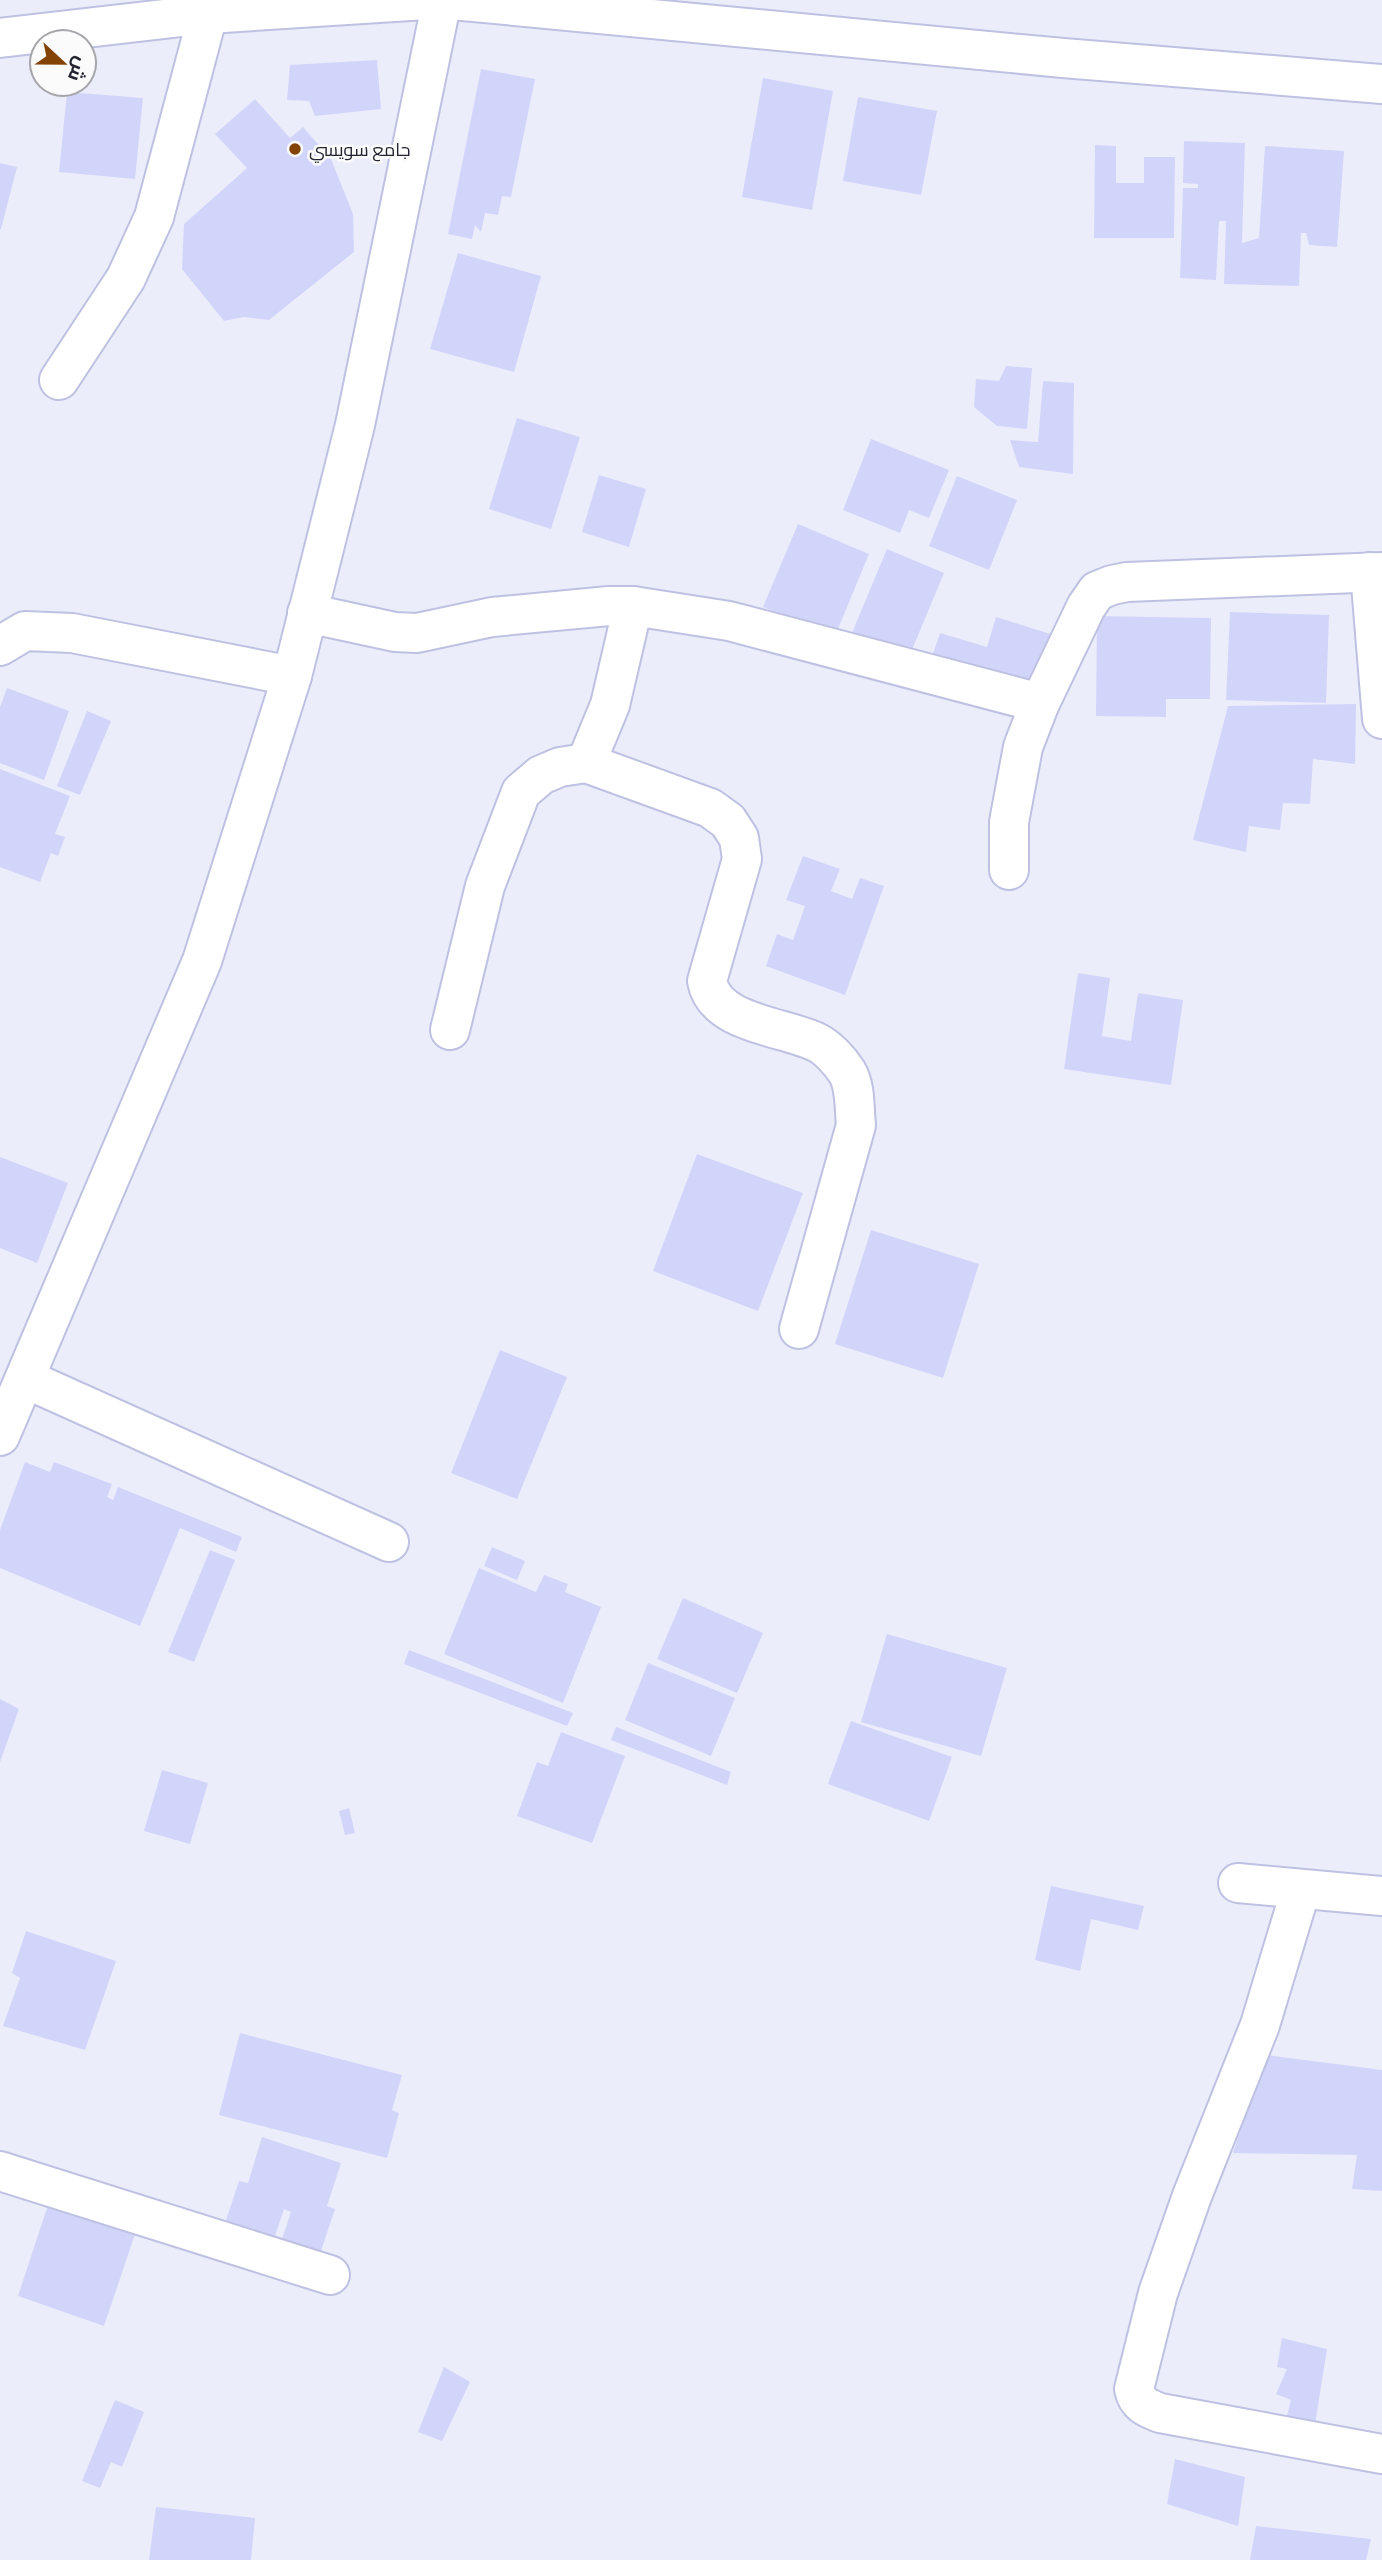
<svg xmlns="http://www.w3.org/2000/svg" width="1382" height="2560" font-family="Manrope,Cairo,sans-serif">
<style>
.building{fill:#d2d5fa}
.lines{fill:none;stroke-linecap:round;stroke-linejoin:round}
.street-casing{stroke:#bec1e1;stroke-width:42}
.street{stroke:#fff;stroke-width:38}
.poi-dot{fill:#824304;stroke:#fbfbfb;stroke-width:2.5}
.labels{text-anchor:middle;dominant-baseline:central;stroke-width:5;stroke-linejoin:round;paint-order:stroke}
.poi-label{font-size:18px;fill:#232430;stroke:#fbfbfb;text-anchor:start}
</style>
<rect width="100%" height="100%" fill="#ecedfb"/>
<g class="building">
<path d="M377 60 381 109 315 116 309 101 287 100 290 65Z"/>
<path d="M481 69 535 79 511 197 502 196 498 215 485 213 481 232 475 225 472 239 448 234Z"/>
<path d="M763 78 833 91 812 210 742 197Z"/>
<path d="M67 92 143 98 135 179 59 172Z"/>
<path d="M858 97 937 111 921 195 843 181Z"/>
<path d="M255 99 290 138 303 127 331 159 353 214 354 252 269 320 244 317 224 321 182 269 184 224 247 168 215 134Z"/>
<path d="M1184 141 1245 143 1242 243 1259 238 1265 146 1344 151 1337 247 1309 245 1306 233H1301L1299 286 1224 284 1226 221H1219L1216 280 1180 278 1183 188H1198V184L1183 183Z"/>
<path d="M1095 145 1116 146V183H1144V157H1175L1174 238H1094Z"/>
<path d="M0 163 17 167 1 229H0Z"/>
<path d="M458 253 541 276 514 372 430 349Z"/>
<path d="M1006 366 1032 368 1027 429 997 426 974 407 976 379 999 381Z"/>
<path d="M1043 381 1074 383 1073 474 1019 467 1010 440 1038 442Z"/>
<path d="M517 418 580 437 551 529 489 509Z"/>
<path d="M871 439 949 470 929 518 909 510 900 533 843 510Z"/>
<path d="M599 475 646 489 629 547 582 532Z"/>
<path d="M957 476 1017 500 989 570 929 546Z"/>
<path d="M798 524 869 554 835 636 763 607Z"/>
<path d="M887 549 944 573 906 664 849 640Z"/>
<path d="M1230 612 1329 615 1326 703 1226 700Z"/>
<path d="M1097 616 1211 618 1210 699H1166V717L1096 716Z"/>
<path d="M996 617 1057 636 1038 697 930 663 940 633 987 647Z"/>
<path d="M7 688 69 711 44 780 0 763V707Z"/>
<path d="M1356 704 1355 764 1313 759 1310 804 1283 803 1280 830 1249 826 1246 852 1193 840 1228 706Z"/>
<path d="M87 711 111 721 80 795 57 786Z"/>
<path d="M0 769 70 796 55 834 65 837 58 856 51 853 40 882 0 867Z"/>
<path d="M803 856 840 869 831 891 852 899 860 878 884 886 845 995 766 966 777 934 793 940 805 906 786 900Z"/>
<path d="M1078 973 1110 978 1102 1036 1131 1041 1138 993 1183 1000 1171 1085 1064 1069Z"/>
<path d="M697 1154 803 1193 758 1311 653 1271Z"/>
<path d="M0 1157 68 1183 37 1263 0 1248Z"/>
<path d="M871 1230 979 1264 943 1378 835 1344Z"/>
<path d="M500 1350 567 1377 517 1499 451 1473Z"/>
<path d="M25 1462 50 1472 54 1462 112 1484 107 1497 113 1500 118 1487 242 1537 236 1552 180 1528 140 1626 0 1568V1530Z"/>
<path d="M492 1547 525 1561 517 1580 484 1566Z"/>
<path d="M210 1550 235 1560 194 1662 168 1652Z"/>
<path d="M479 1568 536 1592 544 1575 568 1584 565 1592 601 1607 563 1703 444 1654Z"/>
<path d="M683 1598 763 1633 737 1693 657 1659Z"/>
<path d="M887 1634 1007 1668 981 1756 861 1722Z"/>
<path d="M409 1650 573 1713 567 1726 404 1664Z"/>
<path d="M648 1663 735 1698 711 1756 625 1720Z"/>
<path d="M0 1699 19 1709 0 1762Z"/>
<path d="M851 1721 952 1757 929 1821 828 1784Z"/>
<path d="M616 1727 731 1772 727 1785 611 1740Z"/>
<path d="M561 1732 625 1756 592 1843 517 1816 537 1762 548 1766Z"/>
<path d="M162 1770 208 1783 190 1844 144 1831Z"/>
<path d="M349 1808 355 1833 345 1835 339 1811Z"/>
<path d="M1051 1886 1144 1906 1138 1930 1091 1919 1080 1971 1035 1960Z"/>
<path d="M26 1931 116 1961 85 2050 3 2026 20 1978 12 1973Z"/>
<path d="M240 2033 402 2075 392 2110 399 2113 387 2158 219 2115Z"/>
<path d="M1266 2055 1382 2070V2191L1352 2189 1357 2155 1233 2153Z"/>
<path d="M262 2137 341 2163 327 2206 335 2209 318 2260 279 2248 291 2212 284 2209 271 2248 222 2232 239 2181 248 2183Z"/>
<path d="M48 2205 135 2234 104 2326 18 2296Z"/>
<path d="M1282 2338 1327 2349 1313 2437 1283 2431 1291 2400 1276 2394 1287 2369 1277 2367Z"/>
<path d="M444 2367 470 2382 442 2441 418 2432Z"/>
<path d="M115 2400 144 2412 122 2467 111 2462 100 2488 82 2481Z"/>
<path d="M1175 2459 1245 2477 1238 2526 1167 2504Z"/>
<path d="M156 2507 255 2518 251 2560H149Z"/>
<path d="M1256 2526 1371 2539 1366 2560H1250Z"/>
</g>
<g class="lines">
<g class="street-casing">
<g id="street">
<path d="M452 0 1063 58 1382 84"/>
<path d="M0 38 208 14 426 0"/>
<path d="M59 380 126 278 154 217 208 14"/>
<path d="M1370 572 1382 719"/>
<path d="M307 613 395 632 417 633 492 617 609 606H633L729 621 1040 703"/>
<path d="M0 646 25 631 72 633 292 676"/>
<path d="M586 763 710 808 728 821 739 838 742 859 707 981C715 1024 783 1026 816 1042 827 1047 840 1061 847 1072 856 1087 854 1108 856 1125L799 1329"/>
<path d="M1009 870V822L1023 747 1040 703 1086 607 1097 591 1112 585 1127 582 1382 572"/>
<path d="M450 1030 485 886 521 792 541 775 560 767 586 763 610 705 633 606"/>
<path d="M26 1379 389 1542"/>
<path d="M0 1436 202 961 292 676 355 425 442 0"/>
<path d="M1238 1883 1382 1896"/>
<path d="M1301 1889 1260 2025 1192 2196 1158 2293 1134 2389C1137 2404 1147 2408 1160 2413L1382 2454"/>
<path d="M0 2171 330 2275"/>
</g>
</g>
<use href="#street" class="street"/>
</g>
<circle class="poi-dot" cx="295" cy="149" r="7"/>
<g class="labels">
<g class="poi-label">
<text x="309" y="149">جامع سويسي</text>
</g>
</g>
<g transform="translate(63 63) rotate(112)"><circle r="33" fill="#fbfbfb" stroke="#a5a5aa" stroke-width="2"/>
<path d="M0-5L12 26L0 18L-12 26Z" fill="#824304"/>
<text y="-10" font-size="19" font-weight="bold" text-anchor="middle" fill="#232430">ش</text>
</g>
</svg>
